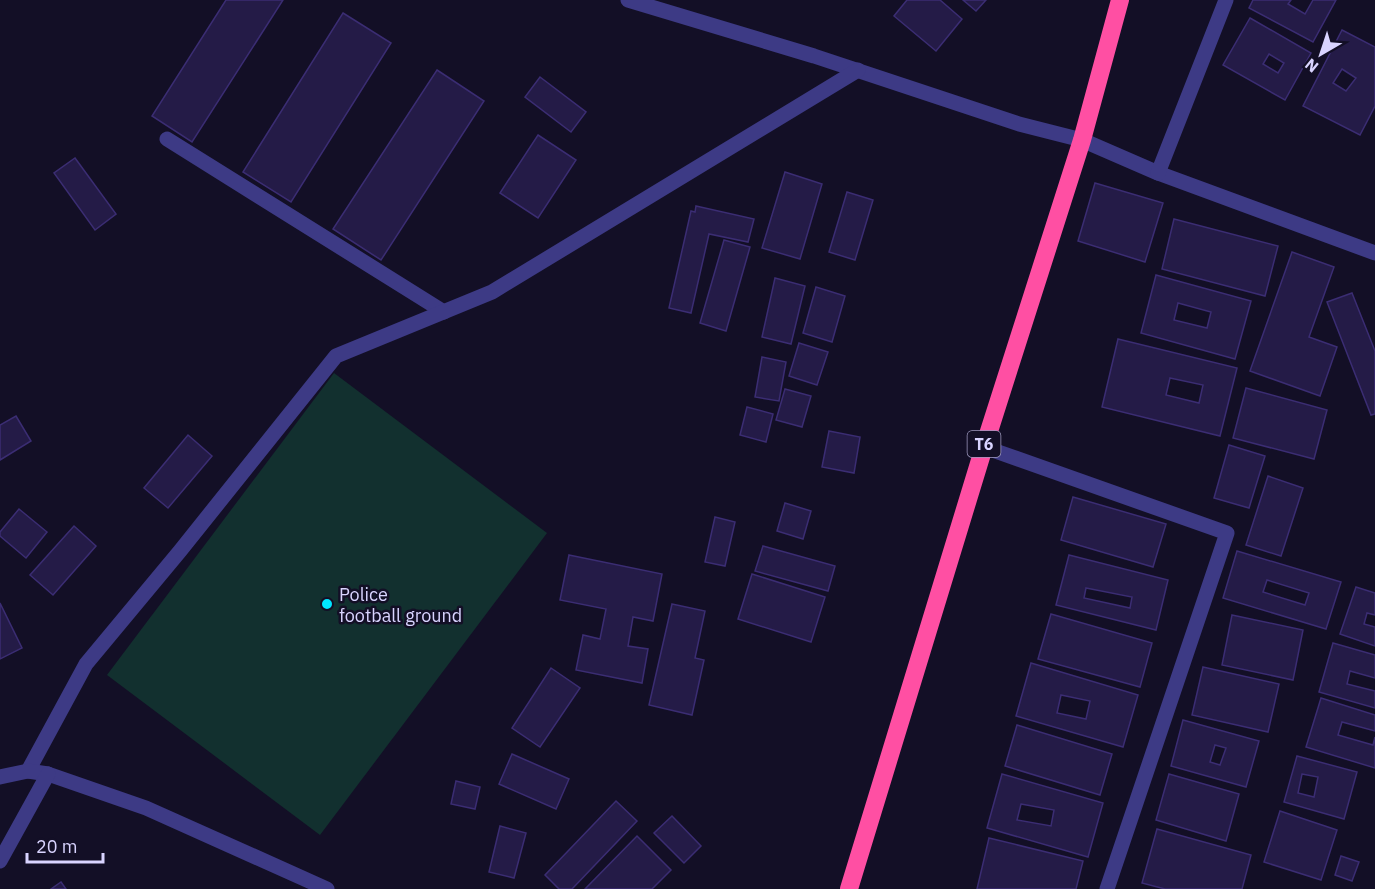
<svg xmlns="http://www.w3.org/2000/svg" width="1375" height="889" font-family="'IBM Plex Sans',sans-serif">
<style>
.green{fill:#12302f}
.building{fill:#241b47;stroke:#3b2d73;stroke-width:1.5;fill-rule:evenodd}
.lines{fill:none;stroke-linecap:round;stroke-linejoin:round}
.minor{stroke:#3d3a85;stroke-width:15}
.highway{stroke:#ff4fa3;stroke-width:18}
.poi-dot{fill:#00e5ff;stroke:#130f26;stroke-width:2}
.labels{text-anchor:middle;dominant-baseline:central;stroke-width:5;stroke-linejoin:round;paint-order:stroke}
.shield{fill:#130f26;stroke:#9e99be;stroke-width:1.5}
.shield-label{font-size:16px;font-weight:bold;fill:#d9d4ff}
.poi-label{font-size:18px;fill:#d9d4ff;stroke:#130f26;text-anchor:start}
</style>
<rect width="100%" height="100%" fill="#130f26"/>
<path class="green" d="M334 373 547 533 320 835 107 675Z"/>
<g class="building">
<path d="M226 0H283L192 142 152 116Z"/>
<path d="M907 0H940L962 19 936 51 894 16Z"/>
<path d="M963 0H986L976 11Z"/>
<path d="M1253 0H1291L1288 4 1305 14 1313 0H1336L1313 42 1249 8Z"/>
<path d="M343 13 391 43 291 202 243 172Z"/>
<path d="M1250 18 1311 53 1285 100 1223 65ZM1269 54 1284 63 1278 73 1263 64Z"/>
<path d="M1342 30 1375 47V106L1360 135 1303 106ZM1342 69 1356 78 1346 91 1333 83Z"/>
<path d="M437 70 484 101 381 260 333 229Z"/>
<path d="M540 77 586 112 571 132 525 97Z"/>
<path d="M538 135 576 160 538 218 500 193Z"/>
<path d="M75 158 116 214 95 230 54 173Z"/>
<path d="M785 172 822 184 800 259 762 248Z"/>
<path d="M1095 183 1163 203 1145 262 1078 241Z"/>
<path d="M847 192 873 200 855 260 829 252Z"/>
<path d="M696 206 754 219 748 242 709 234 691 313 669 308 691 211 695 212Z"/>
<path d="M1174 219 1278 246 1265 296 1162 269Z"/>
<path d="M724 240 750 247 726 331 700 323Z"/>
<path d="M1292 252 1334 267 1309 337 1337 347 1320 396 1250 371Z"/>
<path d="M1156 275 1251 301 1235 359 1141 333ZM1178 303 1211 312 1207 328 1174 320Z"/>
<path d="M775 278 805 286 791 344 762 337Z"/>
<path d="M816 287 845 296 832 342 803 333Z"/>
<path d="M1352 293 1375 351V414L1371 415 1327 302Z"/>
<path d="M1118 339 1237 368 1220 436 1102 407ZM1170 378 1203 385 1199 403 1166 395Z"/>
<path d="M799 343 828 352 817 385 789 376Z"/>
<path d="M762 357 786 362 779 401 755 397Z"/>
<path d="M1246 388 1327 410 1314 459 1233 438Z"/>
<path d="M785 389 811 396 802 427 776 420Z"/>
<path d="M747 407 773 414 766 442 740 435Z"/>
<path d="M16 416 31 441 0 460V425Z"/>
<path d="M829 431 860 437 854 473 822 467Z"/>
<path d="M188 435 212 456 168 508 144 488Z"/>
<path d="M1229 445 1265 456 1249 508 1214 498Z"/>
<path d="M1268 476 1303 488 1281 556 1246 545Z"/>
<path d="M1073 497 1166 524 1153 567 1061 540Z"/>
<path d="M785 503 811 511 803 539 777 531Z"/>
<path d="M19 509 47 532 26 558 0 536V532Z"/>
<path d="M715 517 735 522 725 566 705 562Z"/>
<path d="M74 526 96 546 53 595 30 575Z"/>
<path d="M763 546 835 566 828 591 755 571Z"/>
<path d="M1237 551 1341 582 1326 629 1223 598ZM1267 580 1309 593 1305 605 1263 592Z"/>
<path d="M569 555 662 574 653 621 633 617 628 646 648 649 642 683 576 670 583 635 600 639 606 609 560 600Z"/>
<path d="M1069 555 1168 580 1156 630 1056 605ZM1086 588 1132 597 1130 608 1084 598Z"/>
<path d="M752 574 825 597 811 642 738 619Z"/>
<path d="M1356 587 1375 593V615L1367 613 1364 624 1375 627V646L1340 634Z"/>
<path d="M0 603 22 648 0 659Z"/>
<path d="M672 604 705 611 695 658 704 660 692 715 649 705Z"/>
<path d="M1051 614 1152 643 1140 687 1038 659Z"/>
<path d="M1232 615 1303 630 1293 680 1222 665Z"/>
<path d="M1333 643 1375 655V678L1350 671 1347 684 1375 691V708L1319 692Z"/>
<path d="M1031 663 1138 695 1123 747 1016 716ZM1061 695 1090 701 1086 719 1057 713Z"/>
<path d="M1203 667 1279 684 1268 732 1192 715Z"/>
<path d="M551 668 580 688 540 747 512 728Z"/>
<path d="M1321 698 1375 715V731L1342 722 1338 735 1373 745 1375 737V768L1306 747Z"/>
<path d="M1183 720 1259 741 1246 787 1171 766ZM1215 745 1226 748 1220 765 1210 762Z"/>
<path d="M1017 725 1112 754 1100 795 1005 766Z"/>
<path d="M512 754 569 779 556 809 499 784Z"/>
<path d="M1297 756 1357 772 1344 819 1284 802ZM1302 774 1318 777 1314 797 1298 793Z"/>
<path d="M1002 774 1103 803 1088 857 987 828ZM1021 804 1054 810 1051 826 1017 820Z"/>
<path d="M1169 774 1239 794 1226 841 1156 820Z"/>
<path d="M456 781 480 787 475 809 451 804Z"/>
<path d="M616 801 637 821 572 889H559L545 875Z"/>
<path d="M1280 811 1337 830 1321 880 1264 862Z"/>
<path d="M672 816 701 846 684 863 654 833Z"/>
<path d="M500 826 526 833 514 878 489 872Z"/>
<path d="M1157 829 1251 855 1242 889H1165L1142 883Z"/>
<path d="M637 836 671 870 652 889H585Z"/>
<path d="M989 838 1083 861 1076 889H977Z"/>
<path d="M1341 856 1359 862 1352 881 1335 875Z"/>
<path d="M61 882 66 889H51Z"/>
</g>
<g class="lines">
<g class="minor">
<path d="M628 0 814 56 1019 124 1082 140 1158 173 1375 253"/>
<path d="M167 139 444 312"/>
<path d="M1158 173 1226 0"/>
<path d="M984 447 1227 533 1107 889"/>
<path d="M28 771 86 664 180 551 336 356 492 292 858 70"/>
<path d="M0 777 28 771 48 774 146 808 327 889"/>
<path d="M0 861 48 774"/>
</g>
<path class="highway" d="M849 889 984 447 1082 140 1120 0"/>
</g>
<circle class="poi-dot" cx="327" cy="604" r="6"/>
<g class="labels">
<rect class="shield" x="967.5" y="431" width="33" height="26" rx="4.5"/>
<g class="shield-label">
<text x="984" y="444">T6</text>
</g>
<g class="poi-label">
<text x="339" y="594">Police<tspan x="339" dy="21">football ground</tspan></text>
</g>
</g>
<g transform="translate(1321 54) rotate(219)" stroke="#130f26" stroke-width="4.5" paint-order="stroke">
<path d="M0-4.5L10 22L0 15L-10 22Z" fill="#d9d4ff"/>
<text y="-9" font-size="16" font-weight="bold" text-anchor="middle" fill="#d9d4ff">N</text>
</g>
<path d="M27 853v9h76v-9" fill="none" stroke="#d9d4ff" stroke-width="3"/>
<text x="36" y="853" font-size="18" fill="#d9d4ff" stroke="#130f26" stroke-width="4.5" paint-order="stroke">20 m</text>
</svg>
